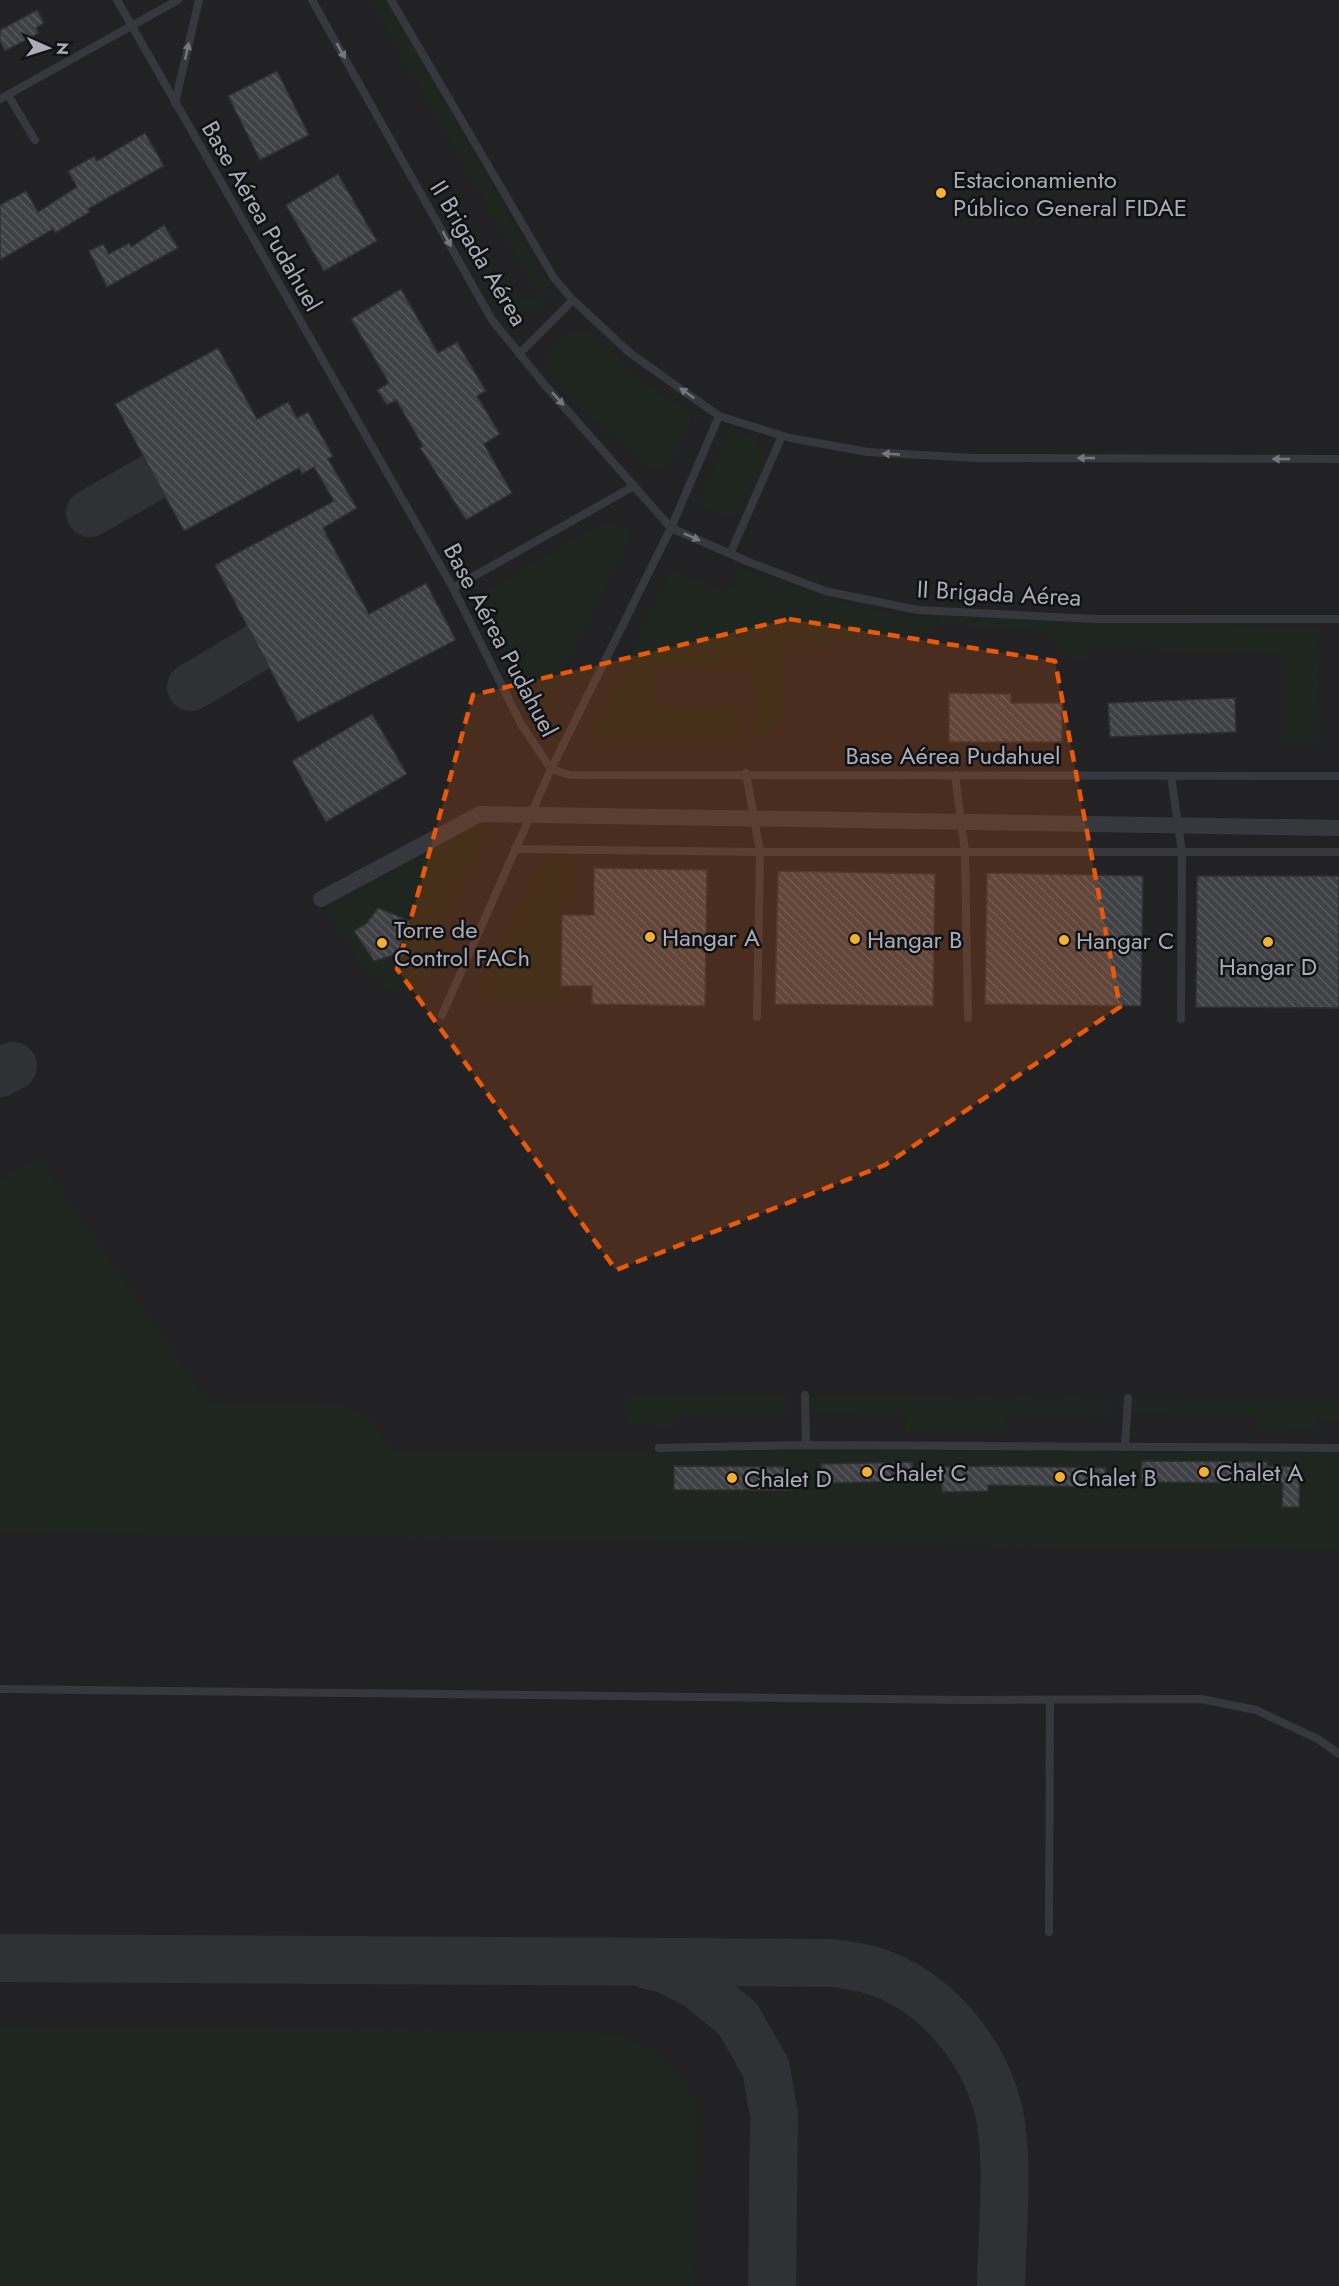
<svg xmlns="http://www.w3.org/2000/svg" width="1339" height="2286" font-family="Jost,sans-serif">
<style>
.built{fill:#222225}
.grass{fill:#1e261f}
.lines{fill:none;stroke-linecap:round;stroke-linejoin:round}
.taxiway{stroke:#303135;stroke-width:48}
.building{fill:url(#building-back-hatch);stroke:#303034;stroke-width:1.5}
.lane{stroke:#37383d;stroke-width:8}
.street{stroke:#37383d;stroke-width:16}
.oneway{fill:#757881}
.marked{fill:#e8590c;fill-opacity:0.2;stroke:#e8590c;stroke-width:4.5;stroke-dasharray:12 8;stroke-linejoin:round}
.poi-dot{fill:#f2b134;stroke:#111113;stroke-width:2}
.labels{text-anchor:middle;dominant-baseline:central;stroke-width:5;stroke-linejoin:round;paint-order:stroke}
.poi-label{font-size:24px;fill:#a8adb8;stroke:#111113;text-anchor:start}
.street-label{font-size:24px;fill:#a8adb8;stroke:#111113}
</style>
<defs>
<pattern id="building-back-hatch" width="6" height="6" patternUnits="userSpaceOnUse" patternTransform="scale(1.5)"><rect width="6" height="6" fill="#404145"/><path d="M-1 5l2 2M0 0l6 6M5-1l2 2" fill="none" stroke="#595a5e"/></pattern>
</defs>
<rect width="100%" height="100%" fill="#161618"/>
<rect class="built" x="0" y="0" width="1339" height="2286"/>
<g class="grass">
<path d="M369 0H389L545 282C552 301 538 319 518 311 510 308 501 300 495 294L535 299V290Z"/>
<path d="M587 330 654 390 688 409 691 416 690 427 669 465 660 471H653L582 409 548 375C540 349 562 330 587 330Z"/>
<path d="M728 430C748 431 771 445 763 469 757 488 746 482 744 510 732 520 713 515 701 506V498Z"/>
<path d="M615 523 626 528 633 535 543 712 471 600 600 524Z"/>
<path d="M671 568 724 592 732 589 742 568C801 589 870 617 933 617L931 633 784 646C779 681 799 710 768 736H755C755 716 763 680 742 670L658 668 657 707 740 710 744 718V741L591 739Z"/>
<path d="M939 611 1320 629 1317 746 1284 745 1282 655 1088 648V658H1065L1055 642 1044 632 937 624Z"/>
<path d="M491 820 417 991 392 992 359 965 327 908Z"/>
<path d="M547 856 576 858 572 907 561 906 559 987 572 988V1002L482 1001 478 990Z"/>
<path d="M40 1158 209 1402 348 1405 370 1417 395 1452H1339V1551L0 1533V1179Z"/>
<path d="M628 1394 788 1395V1415H677L675 1427 625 1425Z"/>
<path d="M805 1396 1109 1398 1108 1418 1006 1417 1005 1432H906L905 1416 805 1414Z"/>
<path d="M1128 1398 1339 1399V1421L1318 1419 1317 1430 1256 1432 1255 1417 1127 1414Z"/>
<path d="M0 2026 564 2031C585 2033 613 2032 633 2040 665 2052 687 2078 698 2109L695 2286H0Z"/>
</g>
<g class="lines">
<g class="taxiway">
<path d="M90 513 155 476"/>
<path d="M191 687 258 647"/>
<path d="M0 1073 13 1066"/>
<path d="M0 1958 833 1963C847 1965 861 1967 874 1971 934 1990 982 2047 998 2108 1010 2155 1002 2235 1001 2286"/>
<path d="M650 1966 665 1969 698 1986 738 2019 766 2068 774 2115 772 2286"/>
</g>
</g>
<g class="building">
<path d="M37 10 44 23 36 28 39 33 5 51 0 41V30Z"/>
<path d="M277 71 309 135 260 160 228 96Z"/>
<path d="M145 133 164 166 88 209 90 212 55 233 53 229 0 260V205L26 191 38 212 77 187 68 171 94 156 97 161Z"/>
<path d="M338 174 377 241 324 271 286 205Z"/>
<path d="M164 225 178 248 107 287 89 251 103 244 109 254 129 243 131 247Z"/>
<path d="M401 289 438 353 457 342 486 391 477 396 500 434 484 444 512 493 466 520 420 448 423 446 396 400 387 405 377 390 389 383 351 319Z"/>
<path d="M218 348 257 419 288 402 297 418 308 412 333 456 328 459 357 508 323 528 369 614 426 583 456 640 298 722 215 565 334 501 314 467 302 474 299 468 184 531 115 404Z"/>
<path d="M949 693 1011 694V703H1062V742H949Z"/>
<path d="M1235 698 1236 732 1110 737 1108 703Z"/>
<path d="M372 714 407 774 326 822 292 761Z"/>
<path d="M594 868 707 870 705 1006 592 1004V986H561L562 915H594Z"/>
<path d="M778 871 935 874 933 1006 775 1004Z"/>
<path d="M987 873 1143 876 1141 1006 985 1004Z"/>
<path d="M1197 876H1339V1008L1196 1007Z"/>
<path d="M378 908 410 921 397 954 374 961 354 931 367 923Z"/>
<path d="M1142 1461 1267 1462V1466L1300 1467 1299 1507H1282L1283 1483 1141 1482Z"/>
<path d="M912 1462 913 1481 822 1483 821 1464Z"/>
<path d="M674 1466 789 1467V1490H674Z"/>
<path d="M995 1466 1106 1468V1487L988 1485V1491L942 1492V1467Z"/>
</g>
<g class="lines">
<g class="lane">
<path d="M117 0 453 588 521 724 551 769 570 775 1339 776"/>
<path d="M312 0 492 320 544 384 671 528 749 562 825 591 918 610 1096 619H1339"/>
<path d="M391 0 554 278 573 300 630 353 719 416 790 438 868 452 974 458 1339 459"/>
<path d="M8 95 35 140"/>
<path d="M0 99 178 0"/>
<path d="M175 103 199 0"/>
<path d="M519 354 573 300"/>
<path d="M730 554 782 436"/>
<path d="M453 588 634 486"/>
<path d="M746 773 760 852 757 1017"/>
<path d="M955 775 965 852 968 1018"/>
<path d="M1171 776 1182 852 1181 1019"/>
<path d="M515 849 760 852H1339"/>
<path d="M442 1015 551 769 671 528 719 416"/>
<path d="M805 1395 806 1445"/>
<path d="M1125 1447 1128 1398"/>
<path d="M659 1448 806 1445 1339 1448"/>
<path d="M0 1689 967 1700 1201 1699 1256 1710 1318 1739 1339 1754"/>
<path d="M1049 1932 1050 1700"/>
</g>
<path class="street" d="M321 899 480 814 1339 828"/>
</g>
<defs><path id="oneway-solid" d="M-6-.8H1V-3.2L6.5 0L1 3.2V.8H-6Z" transform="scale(1.5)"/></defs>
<g class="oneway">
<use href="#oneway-solid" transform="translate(187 51) rotate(-77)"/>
<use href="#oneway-solid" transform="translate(341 51) rotate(61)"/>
<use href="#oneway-solid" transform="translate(447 239) rotate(61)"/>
<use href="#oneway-solid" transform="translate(687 393) rotate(-145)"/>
<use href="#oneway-solid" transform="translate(558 399) rotate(48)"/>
<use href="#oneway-solid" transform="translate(891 454) rotate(-177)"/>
<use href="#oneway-solid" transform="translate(1086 458) rotate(-180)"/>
<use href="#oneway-solid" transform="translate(1281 459) rotate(-180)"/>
<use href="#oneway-solid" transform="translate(692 537) rotate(24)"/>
</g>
<path class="marked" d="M789 619 1055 661 1120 1007 885 1165 616 1270 397 969 473 695Z"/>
<g class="poi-dot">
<circle cx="941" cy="193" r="6"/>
<circle cx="650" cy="937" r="6"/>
<circle cx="855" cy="939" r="6"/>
<circle cx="1064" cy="940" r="6"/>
<circle cx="1268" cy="942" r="6"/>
<circle cx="382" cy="943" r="6"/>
<circle cx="867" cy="1472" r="6"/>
<circle cx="1204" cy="1472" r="6"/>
<circle cx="1060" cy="1477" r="6"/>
<circle cx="732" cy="1478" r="6"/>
</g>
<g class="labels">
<g class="poi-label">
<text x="953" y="179">Estacionamiento<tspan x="953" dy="28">Público General FIDAE</tspan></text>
<text x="394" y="929">Torre de<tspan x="394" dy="28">Control FACh</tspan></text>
<text x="662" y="937">Hangar A</text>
<text x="867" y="939">Hangar B</text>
<text x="1076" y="940">Hangar C</text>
<text x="1268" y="966" text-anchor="middle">Hangar D</text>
<text x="879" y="1472">Chalet C</text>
<text x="1216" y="1472">Chalet A</text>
<text x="1072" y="1477">Chalet B</text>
<text x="744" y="1478">Chalet D</text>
</g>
<g class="street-label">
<text transform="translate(262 216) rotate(60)">Base Aérea Pudahuel</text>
<text transform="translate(479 253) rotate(59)">II Brigada Aérea</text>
<text transform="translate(999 593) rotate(3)">II Brigada Aérea</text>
<text transform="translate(501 640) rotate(62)">Base Aérea Pudahuel</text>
<text x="953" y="755">Base Aérea Pudahuel</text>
</g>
</g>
<g transform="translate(48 48) rotate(93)" stroke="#111113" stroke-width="4.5" paint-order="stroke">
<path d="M0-4.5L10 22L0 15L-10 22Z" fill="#a8adb8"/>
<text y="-9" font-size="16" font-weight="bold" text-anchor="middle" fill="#a8adb8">N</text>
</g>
</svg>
